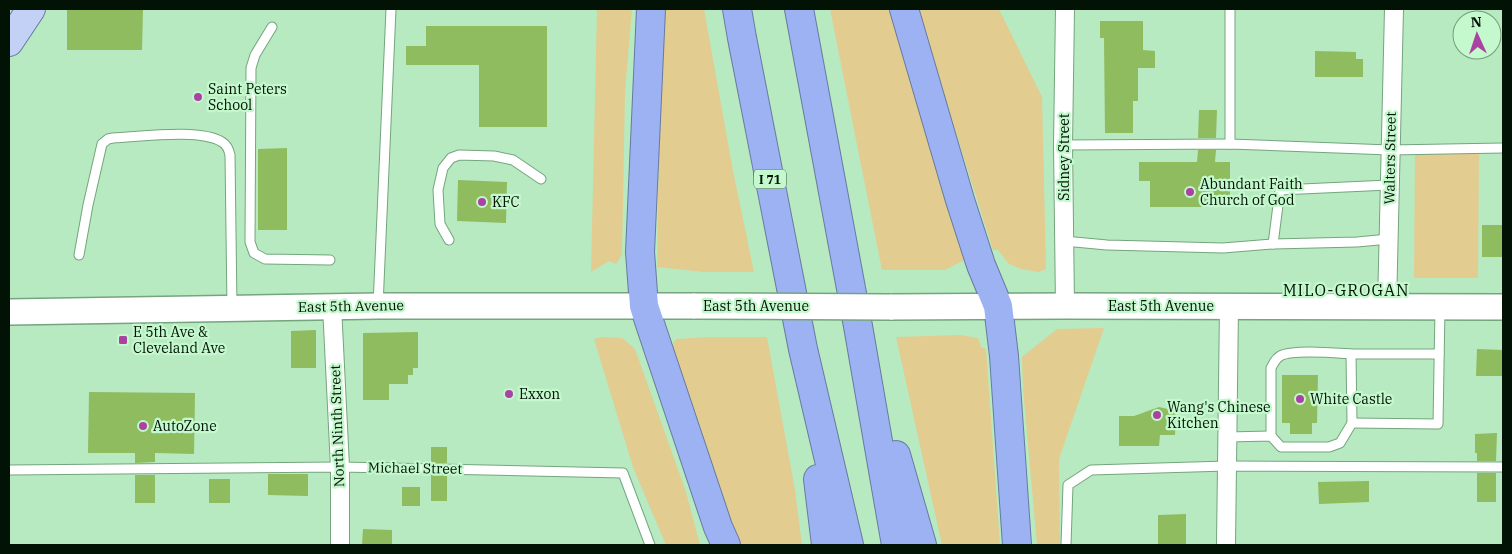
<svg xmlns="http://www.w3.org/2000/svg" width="1512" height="554" font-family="'IBM Plex Serif',serif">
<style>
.green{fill:#e2cc90}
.building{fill:#8fbc5e}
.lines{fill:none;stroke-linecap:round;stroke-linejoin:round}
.lane-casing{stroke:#74a57e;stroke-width:11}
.street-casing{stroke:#74a57e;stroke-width:20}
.secondary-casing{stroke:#74a57e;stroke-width:28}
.primary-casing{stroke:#677a9f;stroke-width:30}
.highway-casing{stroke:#677a9f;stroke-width:30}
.lane{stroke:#fff;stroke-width:9}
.street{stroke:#fff;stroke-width:18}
.secondary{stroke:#fff;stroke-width:25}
.primary{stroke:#c4d1f7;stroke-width:28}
.highway{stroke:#9db2f2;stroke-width:28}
.secondary-bridge-casing{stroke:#74a57e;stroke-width:28;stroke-linecap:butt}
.secondary-bridge{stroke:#fff;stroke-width:25}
.poi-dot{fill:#aa42a4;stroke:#c4f8cd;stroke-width:2}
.labels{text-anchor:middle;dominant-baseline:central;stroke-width:4.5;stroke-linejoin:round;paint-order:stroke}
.shield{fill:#c4f8cd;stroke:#3c5741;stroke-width:1}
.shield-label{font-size:12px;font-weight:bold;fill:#021205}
.poi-label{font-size:14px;fill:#021205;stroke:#c4f8cd;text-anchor:start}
.street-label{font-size:14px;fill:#021205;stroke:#c4f8cd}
.quarter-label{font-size:16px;letter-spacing:1px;fill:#021205;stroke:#c4f8cd}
</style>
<rect width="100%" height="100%" fill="#b7eac0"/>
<g class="green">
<path d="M597 9H632L625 92 622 255 616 264 609 261 591 272Z"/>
<path d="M661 9H704L733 171 754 272H704L657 267Z"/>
<path d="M830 9H890L968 258 945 270H882Z"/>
<path d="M917 9H999L1042 97 1046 269 1039 272 1021 269 1009 264 998 250H993Z"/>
<path d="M1415 151 1479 152 1478 278H1414Z"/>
<path d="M1104 328 1059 459 1060 545H1037L1023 388 1022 357 1057 329Z"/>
<path d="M961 335 978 338 981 347 986 349 1000 545H942L896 337Z"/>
<path d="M603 337 622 338 635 349 686 492 700 545H666L633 467 594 339Z"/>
<path d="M711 337H767L795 490 802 545H740L674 355 673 343 676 339Z"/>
</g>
<g class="building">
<path d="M67 9H143L142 50H67Z"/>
<path d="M1100 21H1143V50L1155 51V68H1138V101H1133V133H1105L1104 38H1100Z"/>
<path d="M426 26H547V127H479V65H406V46H426Z"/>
<path d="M1315 51 1356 52V59H1363V77H1315Z"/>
<path d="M1199 110H1217L1216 138H1198Z"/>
<path d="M287 148V230H258V149Z"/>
<path d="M1198 150H1216L1215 162H1230V202H1203V207H1150V181H1139V162H1197Z"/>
<path d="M458 180 507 182 506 223 457 221Z"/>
<rect x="1482" y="225" width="21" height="32"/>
<path d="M316 330V368H291V331Z"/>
<path d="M418 332V368H413V375H408V384H389V400H363V333Z"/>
<path d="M1477 349 1503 350V376H1476Z"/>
<path d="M1282 375H1318L1317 423H1312V434H1290V423H1282Z"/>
<path d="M89 392 195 393 194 454 155 453V462L135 463V453H88Z"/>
<path d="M1159 407 1176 411 1175 435H1160L1159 446H1119V416H1134Z"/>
<path d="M1497 433 1496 461H1477V453H1475V434Z"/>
<rect x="431" y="447" width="16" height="16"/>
<rect x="1477" y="473" width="19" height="29"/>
<path d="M268 474H308V496L268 495Z"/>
<rect x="135" y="475" width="20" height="28"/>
<path d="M431 475 447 476V501H431Z"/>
<rect x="209" y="479" width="21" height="24"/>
<path d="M1369 481V502L1319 504 1318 482Z"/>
<rect x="402" y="487" width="18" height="19"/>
<path d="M1186 514V545H1158V515Z"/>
<path d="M363 529 392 530V545H362Z"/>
</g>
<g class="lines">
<g class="lane-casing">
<g id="lane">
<path d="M1230 9V144"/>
<path d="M272 27 255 55 251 68 250 242 254 253 265 259 330 260"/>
<path d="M1063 145 1230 144 1390 150 1503 148"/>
<path d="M449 240 440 224 438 190 443 168 451 158 459 155 494 156 513 160 541 179"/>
<path d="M1064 241 1107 245 1223 248 1273 244 1357 242 1389 239"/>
<path d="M1273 244 1280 190 1389 185"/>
<path d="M79 255 88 205 102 144 108 139 113 138C140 137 200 128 222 142 227 145 229 150 230 155L232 308"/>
<path d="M378 306 391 9"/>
<path d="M1352 423 1438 424 1440 308"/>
<path d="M1271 436V368C1274 363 1275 359 1280 356 1293 349 1335 353 1351 354"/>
<path d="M1227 437 1271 436 1281 447H1329L1340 443 1352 423 1351 354H1439"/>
<path d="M9 470 340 467 623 473 650 545"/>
<path d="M1066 545 1068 485 1091 470 1227 466 1503 467"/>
</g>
</g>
<g class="street-casing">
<g id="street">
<path d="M1065 9 1063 145 1065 306"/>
<path d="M332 306 340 467V545"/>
<path d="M1387 307 1394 9"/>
<path d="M1226 545 1229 306"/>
</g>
</g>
<g class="secondary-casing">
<g id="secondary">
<path d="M890 307 1065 306 1503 307"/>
<path d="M9 312 378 306H695"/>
</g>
</g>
<g class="primary-casing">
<path id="primary" d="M9 42 31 9"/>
</g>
<g class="highway-casing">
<g id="highway">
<path d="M651 9 640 252 644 306 718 527 726 545"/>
<path d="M737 9 742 38 803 349 849 545"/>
<path d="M799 9 858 326 896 545"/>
<path d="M904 9 960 200 981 265 998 306 1004 356 1017 545"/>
<path d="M896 455 922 545"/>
<path d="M818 479 826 545"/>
</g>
</g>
<use href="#lane" class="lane"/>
<use href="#street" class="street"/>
<use href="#secondary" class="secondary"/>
<use href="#primary" class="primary"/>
<use href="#highway" class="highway"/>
<g class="secondary-bridge-casing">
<path id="secondary-bridge" d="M695 306 890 307"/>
</g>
<use href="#secondary-bridge" class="secondary-bridge"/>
</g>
<g class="poi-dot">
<circle cx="198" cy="97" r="5"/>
<circle cx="1190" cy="192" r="5"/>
<circle cx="482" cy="202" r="5"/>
<rect x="118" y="335" width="10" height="10" rx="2.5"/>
<circle cx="509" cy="394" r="5"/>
<circle cx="1300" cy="399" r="5"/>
<circle cx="1157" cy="415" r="5"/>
<circle cx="143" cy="426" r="5"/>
</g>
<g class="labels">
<rect class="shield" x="754" y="169.5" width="32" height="19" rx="4"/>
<g class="shield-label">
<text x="770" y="179">I 71</text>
</g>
<g class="poi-label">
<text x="208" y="89">Saint Peters<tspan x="208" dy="16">School</tspan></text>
<text x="1200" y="184">Abundant Faith<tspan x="1200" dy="16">Church of God</tspan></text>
<text x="492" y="202">KFC</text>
<text x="133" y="332">E 5th Ave &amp;<tspan x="133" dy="16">Cleveland Ave</tspan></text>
<text x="519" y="394">Exxon</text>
<text x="1310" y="399">White Castle</text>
<text x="1167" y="407">Wang's Chinese<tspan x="1167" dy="16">Kitchen</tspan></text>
<text x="153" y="426">AutoZone</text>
</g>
<g class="street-label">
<text transform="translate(1064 157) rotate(-90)">Sidney Street</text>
<text transform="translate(1390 158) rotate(-89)">Walters Street</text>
<text transform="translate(351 306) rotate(-1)">East 5th Avenue</text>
<text x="756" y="306">East 5th Avenue</text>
<text x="1161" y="306">East 5th Avenue</text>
<text transform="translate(337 426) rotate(-92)">North Ninth Street</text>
<text transform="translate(415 468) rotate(1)">Michael Street</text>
</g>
<g class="quarter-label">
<text x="1346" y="290">MILO-GROGAN</text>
</g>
</g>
<rect width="1512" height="554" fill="none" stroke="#021205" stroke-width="20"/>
<g transform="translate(1477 35) rotate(357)"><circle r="24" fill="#c4f8cd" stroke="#769c7d"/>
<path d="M0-4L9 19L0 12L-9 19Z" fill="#aa42a4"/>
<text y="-8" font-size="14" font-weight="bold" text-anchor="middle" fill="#021205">N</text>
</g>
</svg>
